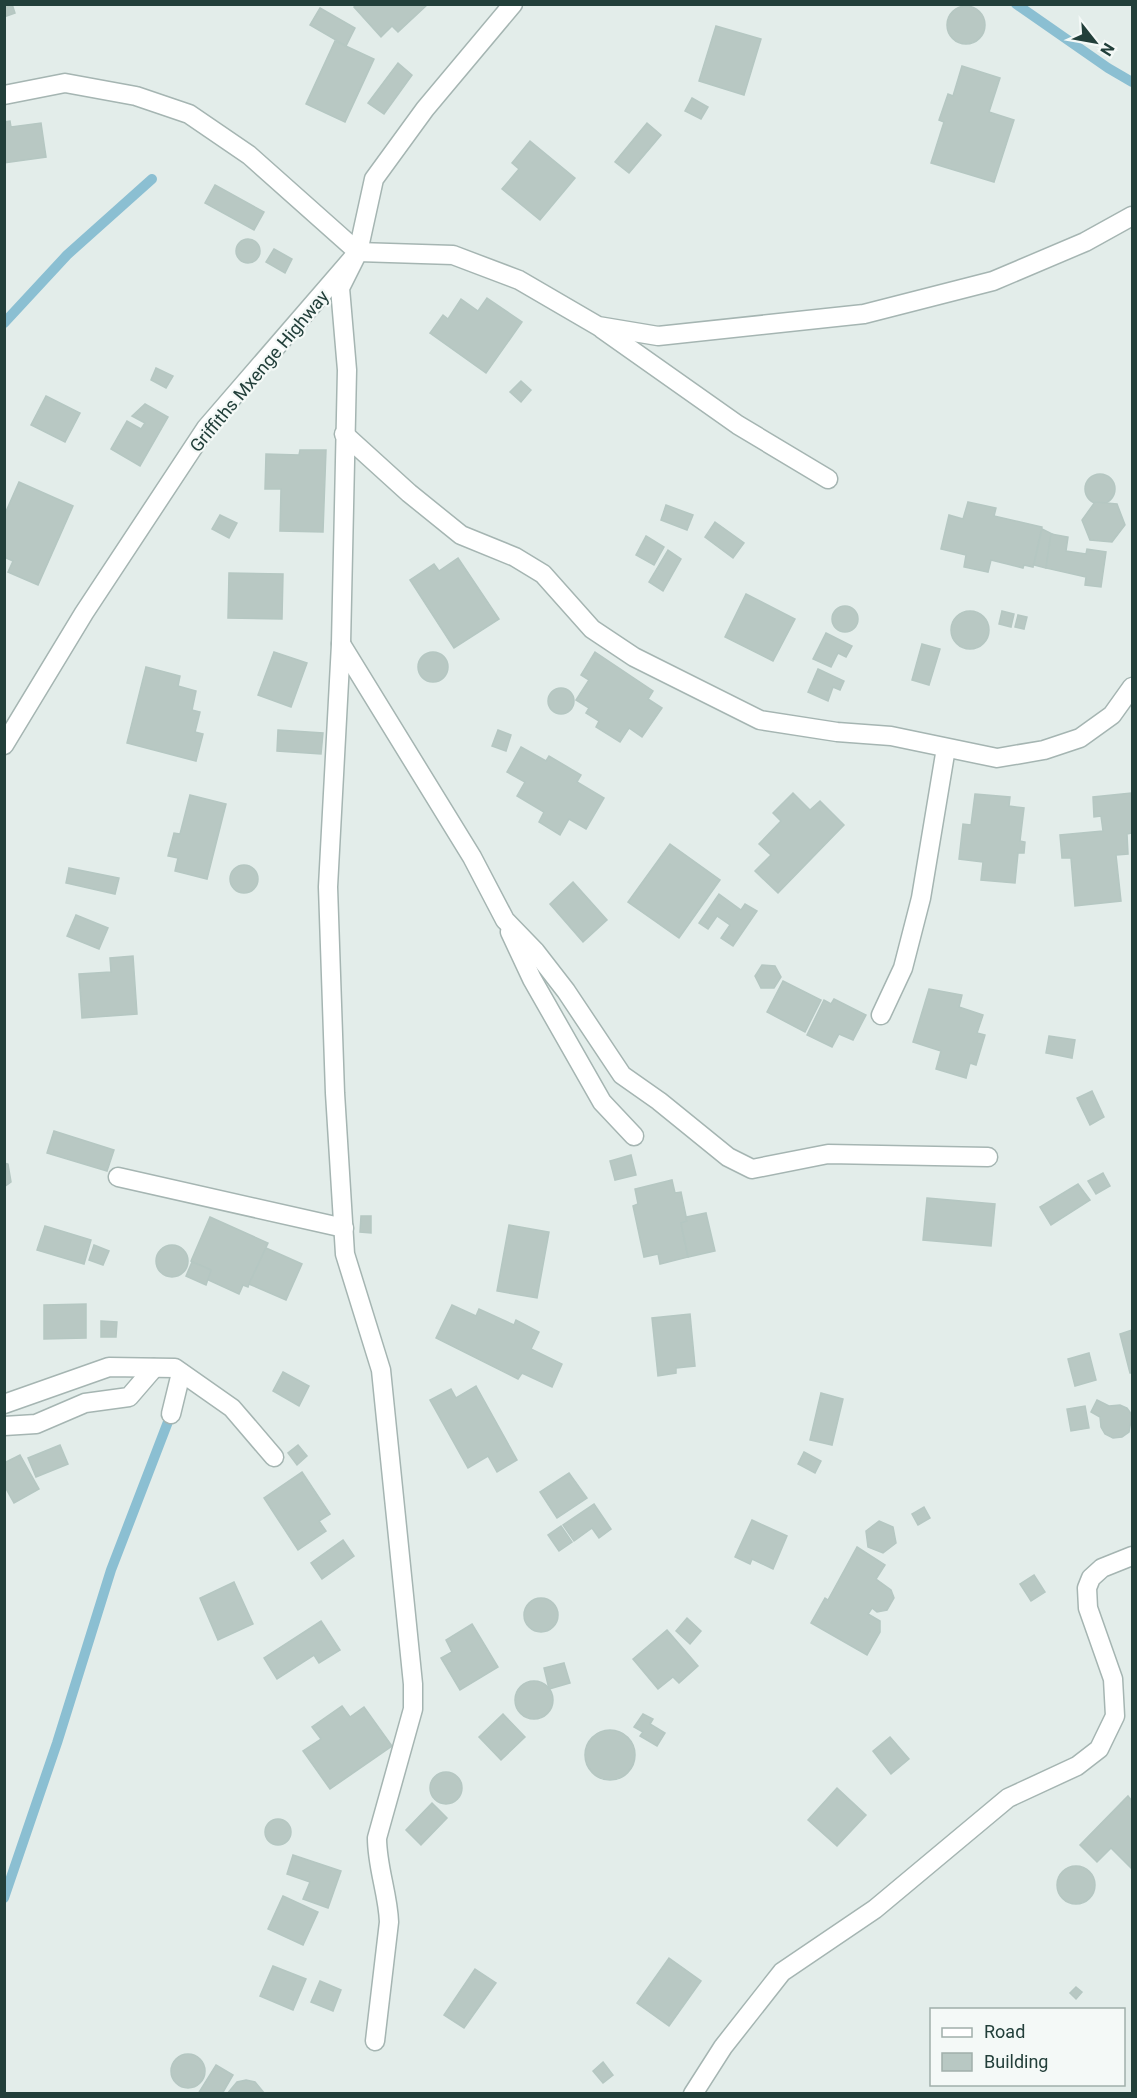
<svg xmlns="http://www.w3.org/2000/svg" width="1137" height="2098" font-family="Roboto,sans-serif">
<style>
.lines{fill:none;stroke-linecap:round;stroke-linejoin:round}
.stream{stroke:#8bbfd2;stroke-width:10}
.building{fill:#b8c8c3;stroke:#b5c7c2;stroke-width:1.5}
.minor-casing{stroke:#a5b5b2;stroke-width:21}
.minor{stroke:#fff;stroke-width:18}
.labels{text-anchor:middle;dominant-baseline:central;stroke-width:4.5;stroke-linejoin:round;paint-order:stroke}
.street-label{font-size:18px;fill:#223f3a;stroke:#f4f9f7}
</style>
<rect width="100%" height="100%" fill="#e3edea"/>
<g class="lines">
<g class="stream">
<path d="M1016 4 1108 68 1132 82"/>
<path d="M4 323 67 255 152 179"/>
<path d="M4 1898 57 1743 111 1570 171 1414"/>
</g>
</g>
<g class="building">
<path d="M4 4H12L15 13 4 17Z"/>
<path d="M357 4H428L398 32 392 26 381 37 354 7Z"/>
<circle cx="966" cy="25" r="19"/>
<path d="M320 8 355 28 346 46 310 25Z"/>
<path d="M716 26 761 39 744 95 699 81Z"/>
<path d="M335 41 374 59 345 122 306 104Z"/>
<path d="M398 63 412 75 384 114 368 103Z"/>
<path d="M962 66 1000 78 989 112 1014 120 994 182 931 163 944 122 939 120 948 94 953 96Z"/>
<path d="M692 98 708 107 701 119 685 111Z"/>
<path d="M10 121 11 127 41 123 46 157 4 163V122Z"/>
<path d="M647 123 661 135 629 173 615 162Z"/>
<path d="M530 141 575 178 540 220 502 189 519 169 512 163Z"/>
<path d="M215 185 264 212 254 230 205 203Z"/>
<circle cx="248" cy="251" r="12"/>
<path d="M274 249 292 259 285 273 266 262Z"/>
<path d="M487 298 522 322 486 373 430 333 443 315 448 319 461 299 478 311Z"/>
<path d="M156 368 173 376 166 388 151 380Z"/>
<path d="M521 381 531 390 521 402 510 392Z"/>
<path d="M46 396 80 413 65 442 31 425Z"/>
<path d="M145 404 168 417 140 466 111 449 127 421 141 429 145 423 132 416Z"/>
<path d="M300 450H326L323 532 280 531 281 489H265L266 454 299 455Z"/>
<circle cx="1100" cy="489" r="15"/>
<path d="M19 482 73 506 38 585 8 572 13 561 4 557V516Z"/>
<path d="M968 502 996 508 994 516 1042 527 1033 567 1024 565 1023 568 991 560 988 572 964 567 966 555 941 549 949 515 963 519Z"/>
<path d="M1095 502 1117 504 1125 525 1112 542 1090 540 1082 520Z"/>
<path d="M666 505 693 515 687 530 661 520Z"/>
<path d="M220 515 237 523 229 538 212 529Z"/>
<path d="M715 522 744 543 733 558 705 537Z"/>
<path d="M1042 529 1054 535 1051 534 1046 568 1034 565Z"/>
<path d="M1051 534 1068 537 1066 551 1086 554 1087 549 1106 552 1101 587 1085 585 1086 577 1046 568Z"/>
<path d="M646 536 664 547 654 565 636 555Z"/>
<path d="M668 550 681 559 663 591 649 582Z"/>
<path d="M458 558 499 619 454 648 410 580 434 564 439 571Z"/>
<path d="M229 573 283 574 282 619 228 618Z"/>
<path d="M746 594 795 619 773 661 725 637Z"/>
<circle cx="845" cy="619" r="13"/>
<path d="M1002 611 1014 614 1011 627 999 624Z"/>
<circle cx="970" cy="630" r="19"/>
<path d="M1018 615 1027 617 1024 629 1015 627Z"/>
<path d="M826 633 852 646 846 657 838 653 831 667 813 659Z"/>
<path d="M922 644 940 649 929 685 912 680Z"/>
<path d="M274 652 307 663 291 707 258 695Z"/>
<path d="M595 652 653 691 648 699 662 708 642 737 629 728 620 742 596 727 599 721 586 713 589 708 576 700 589 680 581 675Z"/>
<circle cx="433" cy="667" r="15"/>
<path d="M146 667 180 676 178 686 196 691 192 710 200 712 195 732 203 734 196 761 127 743Z"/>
<path d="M818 669 844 681 840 690 833 687 828 701 808 692Z"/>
<circle cx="561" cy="701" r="13"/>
<path d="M278 730 323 733 321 754 277 751Z"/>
<path d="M498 730 511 735 506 751 492 746Z"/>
<path d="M521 747 546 761 549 756 581 775 577 782 604 798 586 829 569 819 560 835 539 822 544 812 517 796 525 782 507 772Z"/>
<path d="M793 793 810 810 820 801 844 825 778 893 755 871 771 855 759 844 781 821 773 813Z"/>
<path d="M1131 793 1132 833 1127 834 1128 854 1116 855 1121 901 1075 906 1071 858H1062L1060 835 1103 831 1101 816 1094 817 1093 797Z"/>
<path d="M975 794 1010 797 1009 806 1024 808 1020 841 1025 842 1024 853H1018L1015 883 981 880 983 862 959 859 963 824 971 825Z"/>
<path d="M190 795 226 804 207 879 175 871 178 858 168 856 174 833 180 834Z"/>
<path d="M670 844 720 880 679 938 628 902Z"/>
<circle cx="244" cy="879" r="14"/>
<path d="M69 868 119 878 115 894 66 883Z"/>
<path d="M573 882 607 920 583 942 550 904Z"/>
<path d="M719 894 741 910 745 904 757 911 733 946 721 938 730 925 717 916 708 929 699 923Z"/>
<path d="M76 915 108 928 99 949 67 936Z"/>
<path d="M133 956 137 1014 82 1018 79 974 111 972 110 958Z"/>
<path d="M762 965 775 966 781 977 774 988H761L755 976Z"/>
<path d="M783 981 821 1000 805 1032 767 1012Z"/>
<path d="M929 989 962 995 959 1007 983 1015 977 1033 985 1035 976 1065 970 1063 966 1078 936 1069 941 1051 913 1042Z"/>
<path d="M834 999 866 1015 853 1040 839 1034 832 1047 807 1035 824 1000 831 1004Z"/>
<path d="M1049 1036 1075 1040 1072 1058 1046 1053Z"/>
<path d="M1092 1091 1104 1117 1090 1125 1077 1098Z"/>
<path d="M54 1131 114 1150 107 1171 47 1153Z"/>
<path d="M631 1155 636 1175 615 1180 610 1161Z"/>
<path d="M4 1163 8 1164 11 1182 4 1187Z"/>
<path d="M1103 1173 1110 1186 1096 1194 1088 1181Z"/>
<path d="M672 1180 675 1193 681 1192 687 1221 681 1223 688 1257 660 1264 658 1254 644 1257 633 1206 638 1204 635 1189Z"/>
<path d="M1078 1184 1090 1200 1051 1225 1040 1207Z"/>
<path d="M927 1198 995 1204 991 1246 923 1240Z"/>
<path d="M706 1213 715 1251 688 1257 681 1223 687 1221 686 1217Z"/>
<path d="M361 1216H371V1233L360 1232Z"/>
<path d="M210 1217 268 1243 249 1284 248 1287 243 1285 239 1294 206 1279 211 1270 191 1261Z"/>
<path d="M509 1225 549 1232 537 1298 497 1291Z"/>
<path d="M45 1226 91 1240 84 1264 37 1250Z"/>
<circle cx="172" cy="1261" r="16"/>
<path d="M94 1245 109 1251 103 1265 89 1260Z"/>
<path d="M266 1248 302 1264 286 1300 249 1284Z"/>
<path d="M192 1262 211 1270 206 1285 186 1276Z"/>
<path d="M86 1304V1338L44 1339V1305Z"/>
<path d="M452 1305 476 1316 479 1309 514 1325 516 1320 539 1332 531 1349 562 1364 552 1387 522 1373 518 1379 436 1338Z"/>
<path d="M690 1314 695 1366 676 1368V1373L658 1376 652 1318Z"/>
<path d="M101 1321 117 1322 116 1337H101Z"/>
<path d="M1132 1330V1373H1130L1120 1334Z"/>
<path d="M1089 1353 1096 1380 1075 1386 1068 1359Z"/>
<path d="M283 1372 309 1386 299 1406 273 1391Z"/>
<path d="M476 1386 517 1460 497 1472 488 1456 468 1468 430 1400 451 1389 456 1398Z"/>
<path d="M821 1393 843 1399 832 1445 810 1440Z"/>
<path d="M1097 1400 1109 1406 1120 1405 1127 1408 1132 1415 1129 1432 1122 1437 1113 1438 1105 1434 1101 1427 1100 1417 1091 1412Z"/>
<path d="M1085 1406 1089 1428 1071 1431 1067 1409Z"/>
<path d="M60 1445 68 1464 36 1477 28 1458Z"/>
<path d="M298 1445 307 1456 297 1465 288 1453Z"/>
<path d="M804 1452 821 1461 815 1473 798 1464Z"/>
<path d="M20 1455 39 1489 14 1503 4 1485V1463Z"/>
<path d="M302 1472 330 1514 319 1521 326 1531 298 1550 264 1498Z"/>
<path d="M569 1473 587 1498 557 1518 540 1492Z"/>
<path d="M594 1504 611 1529 599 1538 592 1528 574 1541 563 1525Z"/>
<path d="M924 1507 930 1518 918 1525 912 1514Z"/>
<path d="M752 1520 787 1536 773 1569 752 1559 750 1564 735 1557Z"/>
<path d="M879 1521 893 1527 896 1543 883 1553 868 1547 866 1531Z"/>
<path d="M561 1526 572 1542 559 1551 548 1535Z"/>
<path d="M343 1540 354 1556 322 1579 311 1563Z"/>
<path d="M857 1547 885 1565 876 1579 891 1590 894 1598 887 1610 877 1612 872 1608 868 1614 880 1621V1632L867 1655 811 1623 825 1598 828 1600Z"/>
<path d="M1034 1575 1045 1592 1031 1601 1020 1584Z"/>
<path d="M234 1582 253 1624 218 1640 200 1598Z"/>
<circle cx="541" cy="1615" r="17"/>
<path d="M687 1618 701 1631 690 1644 676 1631Z"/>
<path d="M321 1621 340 1650 319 1663 314 1655 277 1679 264 1658Z"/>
<path d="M472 1624 498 1667 460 1690 441 1658 452 1652 446 1640Z"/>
<path d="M667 1630 698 1666 679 1683 673 1677 658 1689 633 1659Z"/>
<path d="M564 1663 570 1683 549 1689 544 1668Z"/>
<circle cx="534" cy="1700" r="19"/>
<path d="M342 1706 350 1717 364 1707 392 1746 330 1789 303 1751 321 1739 312 1727Z"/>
<path d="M503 1714 525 1737 501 1760 479 1737Z"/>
<path d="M643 1714 653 1719 650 1724 665 1733 657 1746 640 1736 643 1732 634 1727Z"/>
<circle cx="610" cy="1755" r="25"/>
<path d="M890 1737 909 1759 891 1774 873 1751Z"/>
<circle cx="446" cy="1788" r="16"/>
<path d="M837 1788 866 1815 837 1846 808 1820Z"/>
<path d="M1128 1796 1132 1801V1869L1111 1848 1097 1862 1080 1845Z"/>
<path d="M432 1803 447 1818 421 1845 406 1830Z"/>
<circle cx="278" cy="1832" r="13"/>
<path d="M293 1855 341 1871 328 1908 303 1899 310 1882 287 1874Z"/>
<circle cx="1076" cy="1885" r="19"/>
<path d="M283 1896 318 1912 303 1945 268 1929Z"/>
<path d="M669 1958 701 1981 669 2026 637 2003Z"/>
<path d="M273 1966 306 1979 293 2010 260 1996Z"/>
<path d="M475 1969 496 1983 464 2028 444 2015Z"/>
<path d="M320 1981 341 1990 333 2011 311 2002Z"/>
<path d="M1076 1987 1082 1992 1076 1999 1070 1993Z"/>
<circle cx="188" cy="2071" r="17"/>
<path d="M603 2062 613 2075 603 2083 593 2071Z"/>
<path d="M216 2065 233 2075 222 2094H198Z"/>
<path d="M246 2080 255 2082 265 2094H227L237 2082Z"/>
</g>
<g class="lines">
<g class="minor-casing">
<g id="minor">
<path d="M4 95 65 83 136 96 189 114 249 155 358 252 453 255 519 280 598 326 658 336 864 314 993 281 1085 242 1132 216"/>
<path d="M358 252 340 288 347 370 341 644 328 887 335 1093 345 1254 381 1370 413 1684V1709L377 1838C377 1867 388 1894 389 1922L375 2041"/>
<path d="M602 329 738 425 828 479"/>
<path d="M344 434 409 493 461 535 515 557 543 574 592 629 634 657 760 720 837 732 891 736 997 758 1044 750 1080 738 1112 715 1132 687"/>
<path d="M341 644 472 857 505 920 535 951 566 991 622 1075 659 1101 728 1157 752 1169 828 1154 988 1157"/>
<path d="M4 745 84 613 206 428 358 252 374 179 425 109 513 4"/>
<path d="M510 932 532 979 602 1102 634 1136"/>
<path d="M881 1015 903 968 921 898 946 748"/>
<path d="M118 1177 344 1228"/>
<path d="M4 1404 109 1367 175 1368 232 1408 274 1457"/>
<path d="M171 1414 181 1373"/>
<path d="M4 1426 36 1424 85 1403 129 1397 154 1368"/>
<path d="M693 2094 723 2047 782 1972 875 1909 1008 1798 1077 1766 1099 1749 1115 1716 1113 1679 1088 1608 1087 1588 1091 1578 1102 1568 1132 1556"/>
</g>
</g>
<use href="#minor" class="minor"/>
</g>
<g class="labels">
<g class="street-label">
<text transform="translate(259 371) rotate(-50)">Griffiths Mxenge Highway</text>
</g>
</g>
<rect width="1137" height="2098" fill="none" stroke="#223f3a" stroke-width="12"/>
<rect x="930" y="2008" width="195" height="78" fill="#f4f9f7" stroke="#a0afab" stroke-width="1.5"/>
<rect x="942" y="2028" width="30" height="9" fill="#ffffff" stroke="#a0afab" stroke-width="1.5"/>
<text x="984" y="2038" font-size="18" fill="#223f3a">Road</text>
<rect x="942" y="2053" width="30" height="18" fill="#b8c8c3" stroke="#a0afab" stroke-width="1.5"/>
<text x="984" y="2068" font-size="18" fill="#223f3a">Building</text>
<g transform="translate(1095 42) rotate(121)" stroke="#f4f9f7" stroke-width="4.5" paint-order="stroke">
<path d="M0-4.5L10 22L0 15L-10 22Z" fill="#223f3a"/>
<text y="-9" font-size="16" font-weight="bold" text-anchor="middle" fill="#223f3a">N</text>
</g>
</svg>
